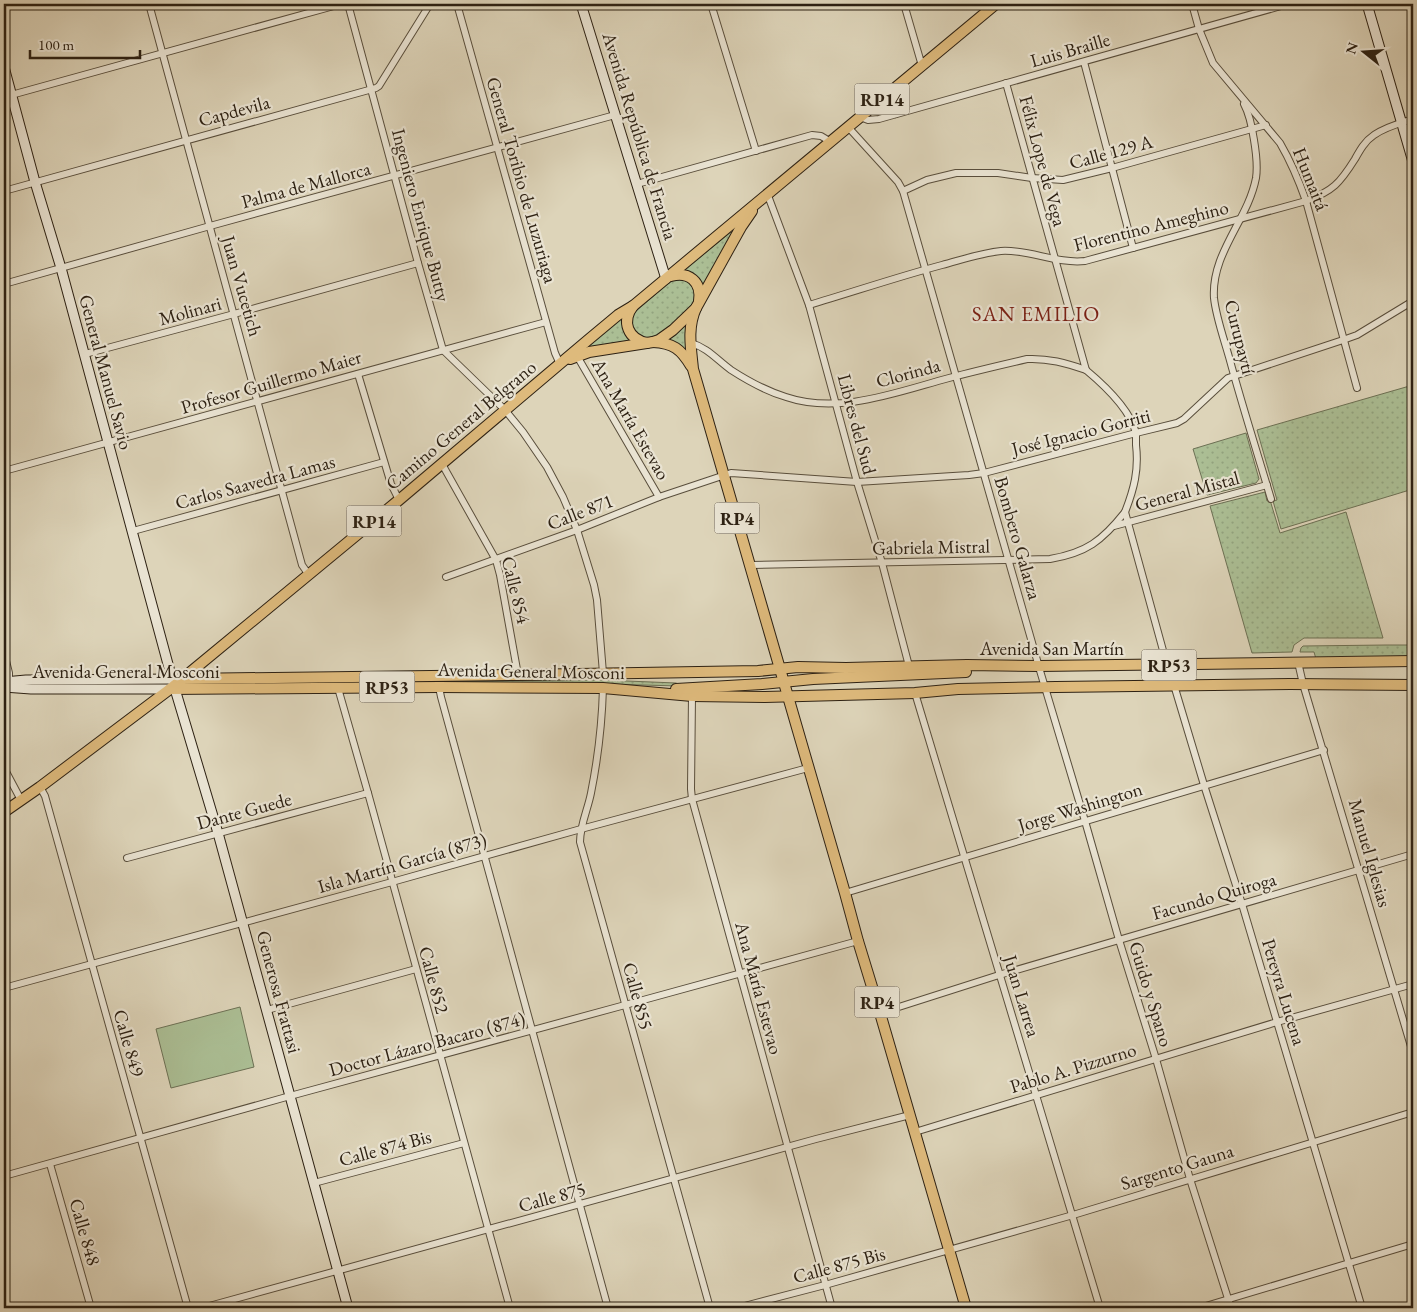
<svg xmlns="http://www.w3.org/2000/svg" width="1417" height="1312" font-family="'EB Garamond',serif">
<style>
.grass{fill:url(#grass-dots);stroke:#6c7054}
.pitch{fill:#abbe94;stroke:#6c7054}
.lines{fill:none;stroke-linecap:round;stroke-linejoin:round}
.street-casing{stroke:#594e3c;stroke-width:8}
.secondary-casing{stroke:#2d2113;stroke-width:11}
.primary-casing{stroke:#2d2113;stroke-width:12}
.street{stroke:#e9e3d2;stroke-width:6}
.secondary{stroke:#e9e3d2;stroke-width:9}
.primary{stroke:#deba7c;stroke-width:10}
.labels{text-anchor:middle;dominant-baseline:central;stroke-width:4.5;stroke-linejoin:round;paint-order:stroke}
.shield{fill:#e9e3d2;stroke:#655b4c;stroke-width:1}
.shield-label{font-size:18px;font-weight:bold;fill:#2d2113}
.street-label{font-size:19px;fill:#2d2113;stroke:#e9e3d2}
.quarter-label{font-size:21px;letter-spacing:1px;fill:#7a1f14;stroke:#e9e3d2}
</style>
<defs>
<pattern id="grass-dots" width="8" height="8" patternUnits="userSpaceOnUse" patternTransform="scale(1.25)"><rect width="8" height="8" fill="#abbe94"/><path d="M2 2h.1M6 6h.1" fill="none" stroke="#93a37f" stroke-width="1.8" stroke-linecap="round"/></pattern>
</defs>
<rect width="100%" height="100%" fill="#ddd4b9"/>
<filter id="stains"><feTurbulence type="fractalNoise" baseFrequency=".004" numOctaves="4"/><feColorMatrix values="0 0 0 0 .2 0 0 0 0 .09 0 0 0 0 .02 0 0 0 .5 -.17"/></filter>
<radialGradient id="worn" r=".72"><stop offset=".6" stop-color="#630" stop-opacity="0"/><stop offset="1" stop-color="#630" stop-opacity=".3"/></radialGradient>
<g class="grass">
<path d="M731 232 733 235 703 291 683 271Z"/>
<path d="M677 277 691 283 697 299 685 316 654 338 646 340 635 335 631 324 634 313 673 279Z"/>
<path d="M623 317 633 340 589 347 588 345Z"/>
<path d="M690 319V358L664 340Z"/>
<path d="M1413 385V489L1281 529 1273 501 1277 500 1257 430Z"/>
<path d="M1246 433 1259 479 1256 483 1207 495 1193 449Z"/>
<path d="M1265 492 1267 501 1270 500 1280 533 1346 512 1383 638H1304L1294 645 1292 652 1252 653 1210 506Z"/>
<path d="M1386 645H1413V657L1316 659 1314 652H1300L1301 648 1303 646Z"/>
<path d="M602 680 676 683 680 685 679 686 605 684 185 686V683Z"/>
</g>
<path class="pitch" d="M240 1007 254 1067 171 1088 156 1029Z"/>
<g class="lines">
<g class="street-casing">
<g id="street">
<path d="M149 4 302 565 309 575"/>
<path d="M348 4 418 263 443 350 505 410 523 432 547 467 563 497 577 530 594 585 597 600 603 673"/>
<path d="M457 4 555 353 560 364"/>
<path d="M711 4 756 151"/>
<path d="M904 4 922 66"/>
<path d="M1192 4 1199 29 1213 63 1280 143C1291 162 1299 181 1306 201L1357 388"/>
<path d="M1084 62 1133 248"/>
<path d="M1006 83 1086 370C1104 385 1130 409 1136 433 1136 437 1136 441 1136 445 1139 470 1134 489 1125 512L1167 665"/>
<path d="M888 94 896 114"/>
<path d="M4 97 341 4"/>
<path d="M1244 104C1250 115 1252 127 1254 140 1256 152 1258 165 1256 178 1248 220 1211 253 1214 298 1216 317 1224 339 1229 357 1242 405 1257 452 1271 499"/>
<path d="M860 117 868 120 879 119 1288 4"/>
<path d="M848 127 898 182 903 191 1041 674 1085 821 1119 940 1156 1059 1190 1179 1231 1308"/>
<path d="M637 184 812 135 821 136 831 142"/>
<path d="M4 191 376 88 379 86 430 4"/>
<path d="M903 191 927 180 956 173H998L1032 178 1063 180 1112 168 1266 125"/>
<path d="M767 193 809 305 857 482 882 563 909 666"/>
<path d="M4 284 210 226 615 115"/>
<path d="M809 305C853 292 897 277 942 265 961 260 981 253 1001 251 1029 249 1056 264 1085 261L1306 201C1333 191 1340 183 1355 159 1360 150 1365 141 1374 135 1385 127 1400 123 1413 119"/>
<path d="M691 343C708 348 717 360 731 370 748 381 766 391 786 397 839 415 897 392 949 378 975 371 1001 365 1027 359 1048 358 1066 363 1086 370"/>
<path d="M85 354 234 314 418 263"/>
<path d="M577 356 659 497"/>
<path d="M358 374 391 484 399 500"/>
<path d="M442 464 496 560 500 575 518 675"/>
<path d="M4 471 546 322"/>
<path d="M1114 526 1267 485"/>
<path d="M133 531 384 462"/>
<path d="M751 565 1050 559C1086 553 1102 541 1125 512"/>
<path d="M446 577 577 530 659 497 731 473 857 482 969 475 984 473 1136 433 1177 423 1184 419 1228 378 1343 340 1357 335 1413 301"/>
<path d="M4 653 9 673V684"/>
<path d="M1298 662 1303 684 1413 1053"/>
<path d="M1174 685 1204 785 1242 904 1362 1308"/>
<path d="M439 687 441 697 608 1308"/>
<path d="M338 688 368 793 510 1308"/>
<path d="M603 688C602 723 598 758 591 793 588 809 580 825 580 842L710 1308"/>
<path d="M915 693 1100 1308"/>
<path d="M692 696 691 789 692 799 832 1308"/>
<path d="M4 768 21 800"/>
<path d="M40 787 45 796 188 1308"/>
<path d="M127 858 368 793"/>
<path d="M845 893 1324 750"/>
<path d="M4 988 392 882 581 829 808 768"/>
<path d="M267 1010 416 969"/>
<path d="M880 1013 999 975 1413 854"/>
<path d="M915 1132 1277 1022 1413 984"/>
<path d="M50 1164 91 1308"/>
<path d="M4 1176 290 1096 625 1005 858 941"/>
<path d="M314 1183 464 1143"/>
<path d="M202 1308 816 1139 910 1115"/>
<path d="M737 1308 825 1285 1073 1215 1413 1112"/>
<path d="M1199 1308 1413 1244"/>
</g>
</g>
<g class="secondary-casing">
<g id="secondary">
<path d="M581 4 666 279"/>
<path d="M1367 4 1413 162"/>
<path d="M4 67 35 182 61 268 172 679 218 833 348 1308"/>
<path d="M4 682 26 680 177 679"/>
<path d="M4 687 31 689H170"/>
</g>
</g>
<g class="primary-casing">
<g id="primary">
<path d="M671 276C689 271 702 282 699 301"/>
<path d="M633 306C621 322 628 339 647 343"/>
<path d="M696 308C687 328 691 348 693 369L845 893 858 941 880 1013 966 1308"/>
<path d="M653 342C673 343 681 349 691 366"/>
<path d="M570 359 589 352 653 342 659 340 673 330 696 308 741 227 752 211"/>
<path d="M182 679 518 675 758 671 798 667 846 668 967 665 1039 666 1413 661"/>
<path d="M170 689 439 687 603 688 692 696 765 697 915 693 958 689 1056 687 1290 684 1413 685"/>
<path d="M676 689 762 684 813 679 966 672"/>
<path d="M4 812 40 787 170 689 399 500 588 340 618 315 633 306 996 4"/>
</g>
</g>
<use href="#street" class="street"/>
<use href="#secondary" class="secondary"/>
<use href="#primary" class="primary"/>
</g>
<g class="labels">
<g class="shield">
<rect x="854.5" y="83.5" width="55" height="31" rx="4"/>
<rect x="714.5" y="502.5" width="45" height="31" rx="4"/>
<rect x="346.5" y="505.5" width="55" height="31" rx="4"/>
<rect x="1141.5" y="649.5" width="55" height="31" rx="4"/>
<rect x="359.5" y="671.5" width="55" height="31" rx="4"/>
<rect x="854.5" y="986.5" width="45" height="31" rx="4"/>
</g>
<g class="shield-label">
<text x="882" y="99">RP14</text>
<text x="737" y="518">RP4</text>
<text x="374" y="521">RP14</text>
<text x="1169" y="665">RP53</text>
<text x="387" y="687">RP53</text>
<text x="877" y="1002">RP4</text>
</g>
<g class="street-label">
<text transform="translate(1070 50) rotate(-16)">Luis Braille</text>
<text transform="translate(234 111) rotate(-15)">Capdevila</text>
<text transform="translate(640 136) rotate(73)">Avenida República de Francia</text>
<text transform="translate(1111 152) rotate(-15)">Calle 129 A</text>
<text transform="translate(1043 161) rotate(75)">Félix Lope de Vega</text>
<text transform="translate(1311 179) rotate(68)">Humaitá</text>
<text transform="translate(522 180) rotate(74)">General Toribio de Luzuriaga</text>
<text transform="translate(306 185) rotate(-15)">Palma de Mallorca</text>
<text transform="translate(421 215) rotate(75)">Ingeniero Enrique Butty</text>
<text transform="translate(1151 226) rotate(-14)">Florentino Ameghino</text>
<text transform="translate(242 286) rotate(74)">Juan Vucetich</text>
<text transform="translate(190 311) rotate(-15)">Molinari</text>
<text transform="translate(1240 337) rotate(76)">Curupaytí</text>
<text transform="translate(106 372) rotate(75)">General Manuel Savio</text>
<text transform="translate(908 373) rotate(-15)">Clorinda</text>
<text transform="translate(271 382) rotate(-16)">Profesor Guillermo Maier</text>
<text transform="translate(631 419) rotate(60)">Ana María Estevao</text>
<text transform="translate(857 424) rotate(75)">Libres del Sud</text>
<text transform="translate(461 425) rotate(-40)">Camino General Belgrano</text>
<text transform="translate(1081 432) rotate(-14)">José Ignacio Gorriti</text>
<text transform="translate(255 482) rotate(-15)">Carlos Saavedra Lamas</text>
<text transform="translate(1187 491) rotate(-15)">General Mistal</text>
<text transform="translate(580 512) rotate(-21)">Calle 871</text>
<text transform="translate(1018 538) rotate(74)">Bombero Galarza</text>
<text transform="translate(931 547) rotate(-1)">Gabriela Mistral</text>
<text transform="translate(516 590) rotate(76)">Calle 854</text>
<text x="1052" y="648">Avenida San Martín</text>
<text x="126" y="671">Avenida General Mosconi</text>
<text transform="translate(531 671) rotate(1)">Avenida General Mosconi</text>
<text transform="translate(1080 807) rotate(-17)">Jorge Washington</text>
<text transform="translate(244 811) rotate(-15)">Dante Guede</text>
<text transform="translate(1370 853) rotate(74)">Manuel Iglesias</text>
<text transform="translate(402 863) rotate(-16)">Isla Martín García (873)</text>
<text transform="translate(1214 896) rotate(-16)">Facundo Quiroga</text>
<text transform="translate(434 980) rotate(75)">Calle 852</text>
<text transform="translate(759 988) rotate(75)">Ana María Estevao</text>
<text transform="translate(279 992) rotate(75)">Generosa Frattasi</text>
<text transform="translate(1284 992) rotate(73)">Pereyra Lucena</text>
<text transform="translate(1151 994) rotate(73)">Guido y Spano</text>
<text transform="translate(638 996) rotate(75)">Calle 855</text>
<text transform="translate(1022 996) rotate(73)">Juan Larrea</text>
<text transform="translate(129 1043) rotate(74)">Calle 849</text>
<text transform="translate(427 1044) rotate(-15)">Doctor Lázaro Bacaro (874)</text>
<text transform="translate(1073 1068) rotate(-17)">Pablo A. Pizzurno</text>
<text transform="translate(385 1148) rotate(-15)">Calle 874 Bis</text>
<text transform="translate(1177 1167) rotate(-17)">Sargento Gauna</text>
<text transform="translate(552 1197) rotate(-15)">Calle 875</text>
<text transform="translate(85 1232) rotate(74)">Calle 848</text>
<text transform="translate(839 1265) rotate(-15)">Calle 875 Bis</text>
</g>
<g class="quarter-label">
<text x="1036" y="313">SAN EMILIO</text>
</g>
</g>
<rect width="1417" height="1312" fill="none" stroke="#ddd4b9" stroke-width="20"/>
<rect x="5" y="5" width="1407" height="1302" fill="none" stroke="#2d2113" stroke-width="2.5"/>
<rect x="10" y="10" width="1397" height="1292" fill="none" stroke="#2d2113"/>
<g transform="translate(1364 52) rotate(287)" stroke="#e9e3d2" stroke-width="4" paint-order="stroke">
<path d="M0-4L9 19L0 12L-9 19Z" fill="#2d2113"/>
<text y="-8" font-size="14" font-weight="bold" text-anchor="middle" fill="#2d2113">N</text>
</g>
<path d="M30 50v8h110v-8" fill="none" stroke="#2d2113" stroke-width="2.5"/>
<text x="38" y="50" font-size="15" fill="#2d2113" stroke="#e9e3d2" stroke-width="4" paint-order="stroke">100 m</text>
<rect width="100%" height="100%" filter="url(#stains)"/>
<rect width="100%" height="100%" fill="url(#worn)"/>
</svg>
